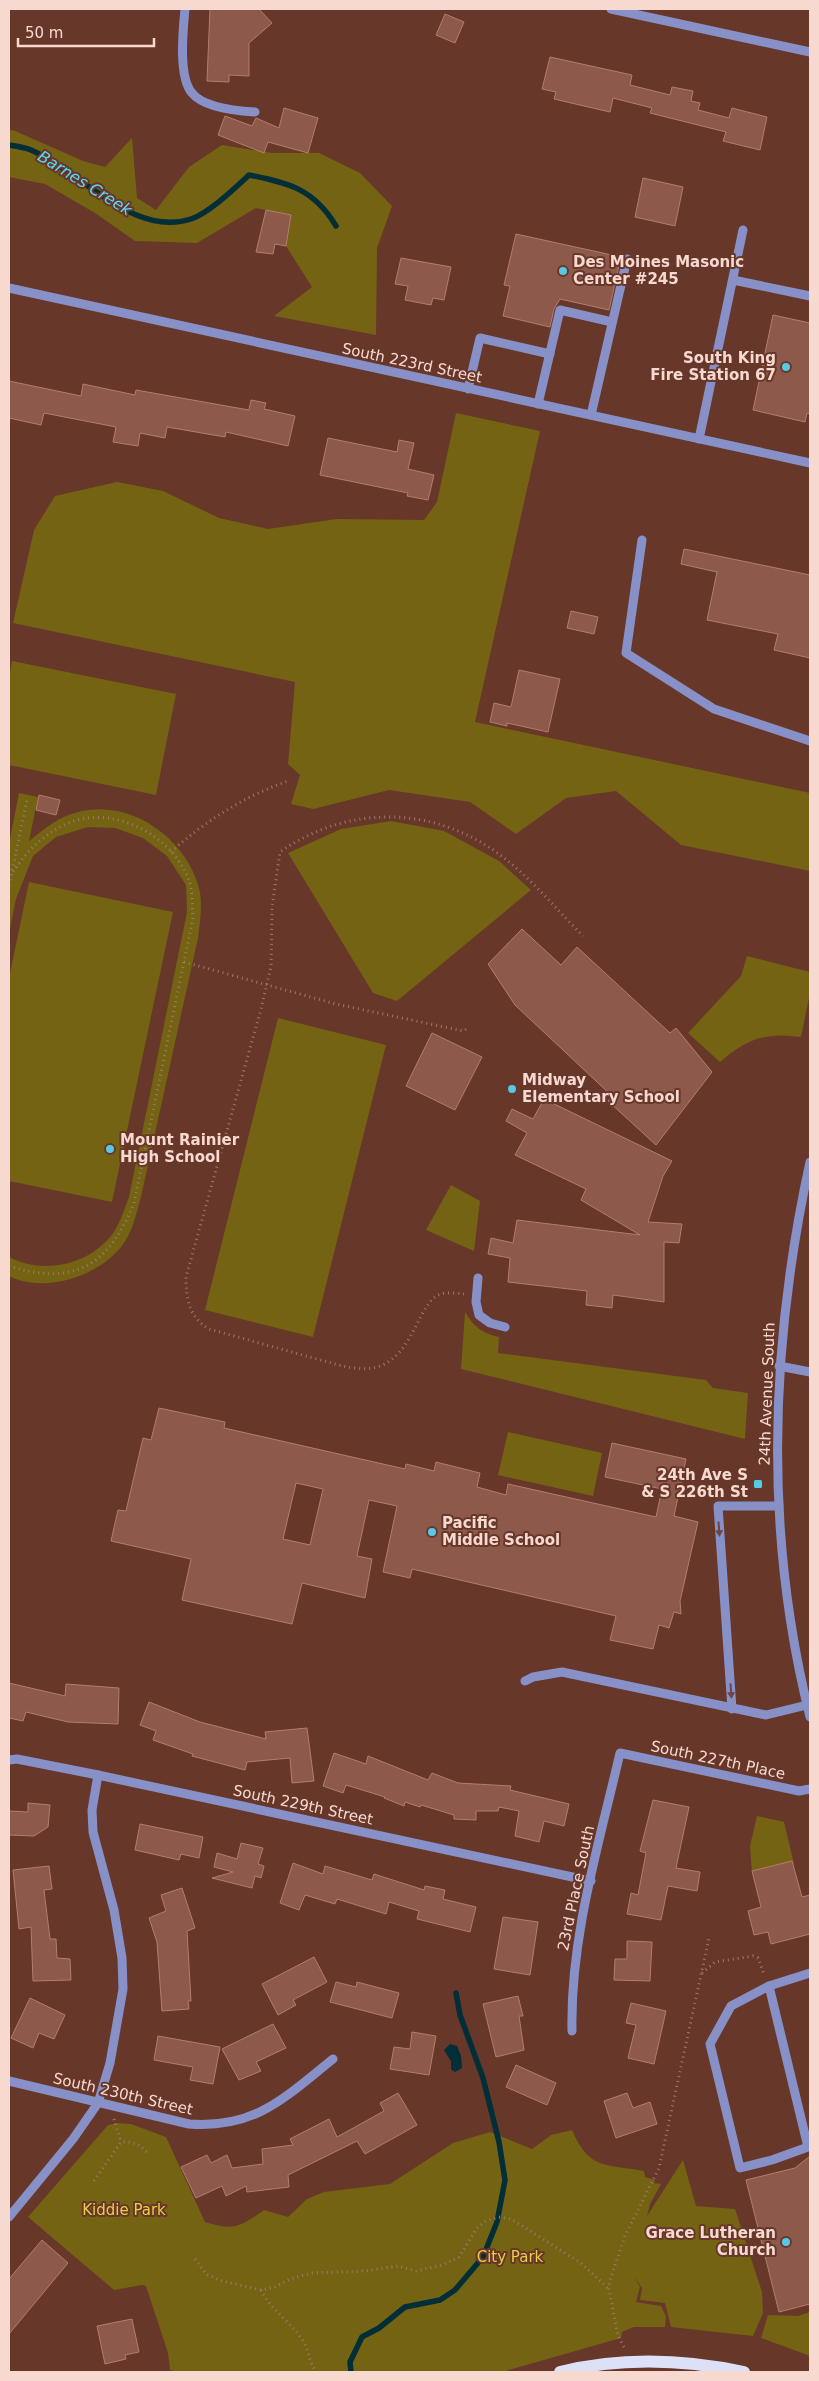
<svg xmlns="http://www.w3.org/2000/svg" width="819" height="2381" font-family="'DejaVu Sans',sans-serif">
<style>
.green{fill:#746313}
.water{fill:#012e37}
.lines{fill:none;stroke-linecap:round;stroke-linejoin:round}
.stream{stroke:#012e37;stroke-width:5.5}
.building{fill:#8d594b;stroke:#b47d6e;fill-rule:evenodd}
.path{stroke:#a1786d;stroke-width:3;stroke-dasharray:1 4;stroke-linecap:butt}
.minor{stroke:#8791c7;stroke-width:9}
.major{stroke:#dde1f8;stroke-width:12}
.oneway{fill:#6c4442}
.poi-dot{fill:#58c9e4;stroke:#67372a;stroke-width:2}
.labels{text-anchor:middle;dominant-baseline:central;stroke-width:4;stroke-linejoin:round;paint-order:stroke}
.poi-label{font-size:15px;font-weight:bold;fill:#f8d9d0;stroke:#67372a;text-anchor:start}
.street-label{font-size:15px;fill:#f8d9d0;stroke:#67372a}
.park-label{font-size:15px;fill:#ebcd46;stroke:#67372a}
.water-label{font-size:16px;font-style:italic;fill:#56daf9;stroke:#67372a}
</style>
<rect width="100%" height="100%" fill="#67372a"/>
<g class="green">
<path d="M13 130 83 161 105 167 132 138 137 198 156 210 189 167 222 145 272 153H319L360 173 392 206 377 248 376 335 274 316 312 287 286 246 291 215 256 208 197 243 135 241 95 213 45 184 9 177V131Z"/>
<path d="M456 413 540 431 475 722 810 793V871L681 845 616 791 566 798 516 834 470 802 389 790 313 809 291 804 300 775 288 764 295 682 13 623 34 530 55 496 117 482 163 491 219 518 268 529 337 519 424 520 437 502Z"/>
<path d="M12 661 176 694 156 795 9 765V678Z"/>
<path d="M19 793 38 797 29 841C44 829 60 816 78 812 130 798 186 838 199 888 203 904 200 922 198 938L141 1197C137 1210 134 1226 127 1238 107 1274 47 1295 9 1276V1257C43 1275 87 1265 111 1236 120 1224 124 1210 129 1197L187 912 186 885 167 856 143 838 115 828 88 827 56 837 33 856 16 899 9 933V844Z"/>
<path d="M391 821 444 831 499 861 531 890 397 1001 373 993 288 853 341 829Z"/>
<path d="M29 882 173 912 112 1202 9 1181V978Z"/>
<path d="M747 956 810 972V993L801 1037C764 1033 748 1038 720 1062L688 1033 741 976Z"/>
<path d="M278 1018 386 1045 313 1337 205 1310Z"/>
<path d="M451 1185 480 1201 474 1251 426 1230Z"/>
<path d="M465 1312C474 1327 482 1333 499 1337L498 1353 706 1380 713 1388 748 1393 745 1439 461 1369Z"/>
<path d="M508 1432 602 1453 593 1496 498 1475Z"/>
<path d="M757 1816 784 1822 794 1864 752 1874 750 1846Z"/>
<path d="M117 2123 131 2124 166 2137 205 2222C234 2231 240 2227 264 2210L288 2217 307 2199 324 2192 390 2184 453 2143 490 2132 532 2149 551 2135 572 2130C589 2170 606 2164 644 2171L645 2177 655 2180 654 2183 661 2184 650 2204 647 2216 683 2160 696 2206 735 2209 762 2292 763 2313 753 2336 671 2327 665 2303 640 2300 642 2288 634 2276 640 2287 636 2302 661 2306 666 2316 665 2327H634L622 2332 621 2338 502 2372H180L170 2370 168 2353 146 2286 142 2285 114 2290 28 2217 108 2125Z"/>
<path d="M810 2312V2356L761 2338 768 2315 798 2316Z"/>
</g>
<path class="water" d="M450 2044 457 2046 461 2056 462 2068 455 2072 451 2069V2061L444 2050Z"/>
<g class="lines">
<g class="stream">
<path d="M9 145C16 146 24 147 31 150 80 171 133 238 191 219 209 213 235 188 249 175 289 183 314 189 336 226"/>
<path d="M351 2372 350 2362 362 2337 379 2328 405 2307 440 2300 455 2290 483 2257 497 2222 505 2180 499 2142 483 2078 460 2015 456 1993"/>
</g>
</g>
<g class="building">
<path d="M210 9H259L272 23 249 43V76L229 75V82L207 81Z"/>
<path d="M445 14 464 22 455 43 436 35Z"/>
<path d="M550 57 632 75 630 85 670 95 672 87 693 91 691 101 700 103 698 110 729 118 732 108 767 117 760 150 723 141 726 132 650 113 652 108 613 98 610 112 554 99 556 92 542 89Z"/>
<path d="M284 108 318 118 308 153 268 142 264 153 218 135 225 116 252 126 256 118 279 128Z"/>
<path d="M643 178 683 187 675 226 635 217Z"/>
<path d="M266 210 291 215 286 246 275 244 273 254 256 252Z"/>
<path d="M516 234 621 257 609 310 560 299 554 309 550 327 503 316 510 286 504 285Z"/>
<path d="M401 258 451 267 444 300 433 298 431 305 405 300 408 286 395 284Z"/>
<path d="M773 315 810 323V414L807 413 805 422 753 410Z"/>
<path d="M9 381 81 396 83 384 135 395 136 390 249 410 251 400 266 403 264 409 295 416 288 446 226 432 225 437 167 427 165 438 140 433 138 446 113 442 116 427 44 413 41 425 9 418Z"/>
<path d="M328 438 397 452 399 440 414 443 408 469 434 475 428 500 407 496 408 493 320 475Z"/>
<path d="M684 549 810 575V658L774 650 778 634 707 620 717 572 681 564Z"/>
<path d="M571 611 598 617 594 634 567 628Z"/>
<path d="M519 670 560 679 548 732 507 723V726L490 722 494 703 511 707Z"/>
<path d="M39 795 60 800 56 815 36 810Z"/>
<path d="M522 929 561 965 577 947 670 1033 676 1028 712 1072 656 1145 608 1101 612 1096 515 1005 488 964Z"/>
<path d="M432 1033 482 1057 455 1110 406 1086Z"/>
<path d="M544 1099 672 1161 663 1176 648 1222 682 1224 679 1243 664 1242V1302L613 1295 612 1308 586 1305 587 1291 508 1282 510 1258 488 1254 491 1238 513 1243 517 1220 640 1235 581 1200 586 1189 515 1155 527 1133 506 1121 512 1109 533 1119Z"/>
<path d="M159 1408 225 1422 224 1428 405 1469 406 1464 434 1471 436 1462 480 1473 477 1487 506 1495 508 1484 656 1517 662 1489 605 1477 612 1443 686 1459 674 1516 698 1522 680 1601 681 1614 674 1612 669 1628 659 1625 653 1649 610 1640 616 1616 412 1569 410 1578 383 1572 397 1506 369 1500 357 1556 372 1559 365 1598 302 1583 292 1624 182 1600 191 1559 111 1541 118 1510 126 1511 143 1438 151 1440ZM296 1483 323 1489 310 1545 283 1539Z"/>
<path d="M9 1683 65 1696 66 1684 119 1688 118 1724 68 1722 26 1712 23 1721 9 1718Z"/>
<path d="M149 1702 200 1722 266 1739 265 1732 307 1728 314 1781 292 1783 290 1758 247 1762 245 1770 192 1756 193 1754 153 1740 156 1731 140 1725Z"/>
<path d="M334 1753 366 1764 368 1756 428 1780 432 1773 458 1783 511 1786 510 1790 569 1804 564 1826 544 1821 539 1842 515 1836 519 1811 499 1807 498 1811H476V1820L454 1819V1815L421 1805 420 1807 405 1802 404 1806 384 1798 385 1797 346 1785 343 1793 323 1786Z"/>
<path d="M653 1800 689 1807 676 1868 700 1872 697 1891 668 1886 661 1920 627 1914 631 1893 638 1895 646 1853 640 1851Z"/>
<path d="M28 1803 50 1805 48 1827 34 1836 9 1835V1811L28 1812Z"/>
<path d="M140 1824 203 1837 199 1858 181 1854 179 1860 135 1850Z"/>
<path d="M241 1843 263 1848 258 1864 264 1866 261 1878 255 1876 252 1888 212 1878 233 1872 214 1867 217 1853 237 1859Z"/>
<path d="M792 1861 802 1897 810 1895V1934L771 1944 768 1932 754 1935 748 1911 761 1907 752 1871Z"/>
<path d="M293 1863 323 1874 325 1866 372 1880 374 1874 424 1890 425 1886 445 1890 443 1899 476 1907 470 1932 417 1919 419 1911 389 1902 386 1914 337 1899 335 1904 305 1895 299 1910 280 1903Z"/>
<path d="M49 1866 52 1889 44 1890 50 1939H56L57 1958 70 1959 71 1980 33 1981 31 1927 19 1929 13 1870Z"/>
<path d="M182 1888 195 1928 187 1931 191 2001H188L189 2009 162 2011 157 1942 149 1918 166 1911 161 1895Z"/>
<path d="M503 1917 538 1922 530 1975 494 1969Z"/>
<path d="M627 1941 652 1942 650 1981 614 1980 615 1959H627Z"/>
<path d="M314 1957 327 1982 293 2000 296 2005 278 2015 262 1984Z"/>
<path d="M336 1982 356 1987 357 1982 399 1993 392 2018 330 2002Z"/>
<path d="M518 1996 523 2016H519L524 2050 496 2057 483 2004Z"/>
<path d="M30 1998 65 2015 54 2039 39 2033 33 2048 11 2038Z"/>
<path d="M631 2003 666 2011 654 2064 628 2058 636 2025 626 2023Z"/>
<path d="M273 2024 286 2048 256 2062 261 2071 239 2080 222 2049Z"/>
<path d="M412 2032 436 2036 429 2075 390 2069 394 2047 410 2049Z"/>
<path d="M158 2036 220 2047 213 2084 190 2080 193 2067 154 2060Z"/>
<path d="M516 2065 556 2083 547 2105 506 2087Z"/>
<path d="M398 2093 417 2125 365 2154 357 2141 288 2175 289 2187 247 2192 246 2186 226 2196 222 2186 196 2198 181 2167 207 2155 211 2163 227 2155 232 2168 263 2164 262 2149 293 2145 290 2139 329 2119 337 2137 384 2111 380 2103Z"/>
<path d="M627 2093 633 2108 650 2102 657 2124 616 2138 604 2101Z"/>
<path d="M810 2156V2304L779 2312 746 2180 795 2168Z"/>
<path d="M42 2240 68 2263 9 2334V2279Z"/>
<path d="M132 2319 139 2352 125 2355 126 2359 105 2364 97 2326Z"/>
</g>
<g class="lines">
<g class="path">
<path d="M171 852C205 821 245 796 288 781"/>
<path d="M9 885 27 800"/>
<path d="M184 962 336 1004 463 1031 468 1028"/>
<path d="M9 1266C75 1287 109 1265 134 1203L193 918C192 906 193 892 189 880 172 835 112 803 66 824 42 835 25 853 11 875"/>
<path d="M464 1294C457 1293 447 1292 441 1294 419 1300 414 1354 380 1366 368 1371 354 1368 342 1366L209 1329C189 1317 186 1299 186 1277L261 1009 271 967 272 907 280 852C351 802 441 806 508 861 535 883 559 912 583 936"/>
<path d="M702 1973 715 1962 753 1956 758 1958 764 1974"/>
<path d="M114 2119 121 2142"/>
<path d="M94 2181 121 2142C133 2141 141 2145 148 2154"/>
<path d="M195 2259 206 2274 222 2281 261 2290 275 2287 290 2279 312 2273 365 2271 398 2266 416 2271 442 2265 459 2257 477 2228 486 2221 499 2217 511 2219 581 2263 609 2289"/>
<path d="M261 2290C271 2310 291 2322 303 2341 309 2351 309 2363 317 2372"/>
<path d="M624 2347 618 2336 609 2289 610 2280 625 2236 659 2168 709 1938"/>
<path d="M353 2372V2367"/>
</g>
<g class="minor">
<path d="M185 9C183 30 178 77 192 93 204 108 238 111 255 112"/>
<path d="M611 9 810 52"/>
<path d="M733 280 810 296"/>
<path d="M9 288 810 463"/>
<path d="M468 389 480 338 550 354"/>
<path d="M538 404 560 310 612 322"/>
<path d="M591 415 627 259"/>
<path d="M699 439 743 230"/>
<path d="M642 540 626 653 714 709 810 741"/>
<path d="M810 1162C770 1345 764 1534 810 1717"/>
<path d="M478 1278 476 1302 479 1315 490 1323 505 1327"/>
<path d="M779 1366 810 1372"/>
<path d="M525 1681 533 1677 562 1672 766 1715 807 1705"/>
<path d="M732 1709 718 1506H779"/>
<path d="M9 1760 17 1759 98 1775 591 1881"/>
<path d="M769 1986 808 2147 772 2160 740 2168 710 2044 731 2006Z"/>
<path d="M769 1986 810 1973"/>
<path d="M572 2031C570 1937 599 1844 620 1753L799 1791 810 1789"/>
<path d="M9 2081 189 2124C256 2129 285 2097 333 2059"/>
<path d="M9 2217 73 2139 98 2103 110 2063 123 1989 122 1958 114 1910 93 1832 92 1810 98 1775"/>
</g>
<path class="major" d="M560 2372C620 2357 683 2359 744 2372"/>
</g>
<defs><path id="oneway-solid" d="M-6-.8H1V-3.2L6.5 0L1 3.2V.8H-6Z" transform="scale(1.25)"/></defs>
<g class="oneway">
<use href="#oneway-solid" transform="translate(719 1529) rotate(86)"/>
<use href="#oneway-solid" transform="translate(731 1691) rotate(86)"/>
</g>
<g class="poi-dot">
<circle cx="563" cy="271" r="5"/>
<circle cx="786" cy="367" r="5"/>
<circle cx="512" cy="1089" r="5"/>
<circle cx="110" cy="1149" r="5"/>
<rect x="753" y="1479" width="10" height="10" rx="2.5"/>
<circle cx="432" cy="1532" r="5"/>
<circle cx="786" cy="2242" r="5"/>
</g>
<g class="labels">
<g class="poi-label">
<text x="573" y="262">Des Moines Masonic<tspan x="573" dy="17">Center #245</tspan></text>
<text x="776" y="358" text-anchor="end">South King<tspan x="776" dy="17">Fire Station 67</tspan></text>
<text x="522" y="1080">Midway<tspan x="522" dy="17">Elementary School</tspan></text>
<text x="120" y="1140">Mount Rainier<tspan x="120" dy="17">High School</tspan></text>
<text x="748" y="1475" text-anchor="end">24th Ave S<tspan x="748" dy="17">&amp; S 226th St</tspan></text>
<text x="442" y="1523">Pacific<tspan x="442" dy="17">Middle School</tspan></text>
<text x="776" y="2233" text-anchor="end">Grace Lutheran<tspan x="776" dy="17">Church</tspan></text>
</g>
<g class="street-label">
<text transform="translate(412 363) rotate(12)">South 223rd Street</text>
<text transform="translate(767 1394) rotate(-88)">24th Avenue South</text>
<text transform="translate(718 1760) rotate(12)">South 227th Place</text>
<text transform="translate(303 1805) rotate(12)">South 229th Street</text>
<text transform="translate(576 1888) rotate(-78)">23rd Place South</text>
<text transform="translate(123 2094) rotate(13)">South 230th Street</text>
</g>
<g class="park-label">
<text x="124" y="2210">Kiddie Park</text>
<text x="510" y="2257">City Park</text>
</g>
<g class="water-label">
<text transform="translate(85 183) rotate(32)">Barnes Creek</text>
</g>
</g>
<rect width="819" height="2381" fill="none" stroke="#f8d9d0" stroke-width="20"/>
<path d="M18 38v8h136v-8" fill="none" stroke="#f8d9d0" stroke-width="2.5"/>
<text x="25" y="38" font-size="15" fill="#f8d9d0" stroke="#67372a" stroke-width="4" paint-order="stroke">50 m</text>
</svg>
